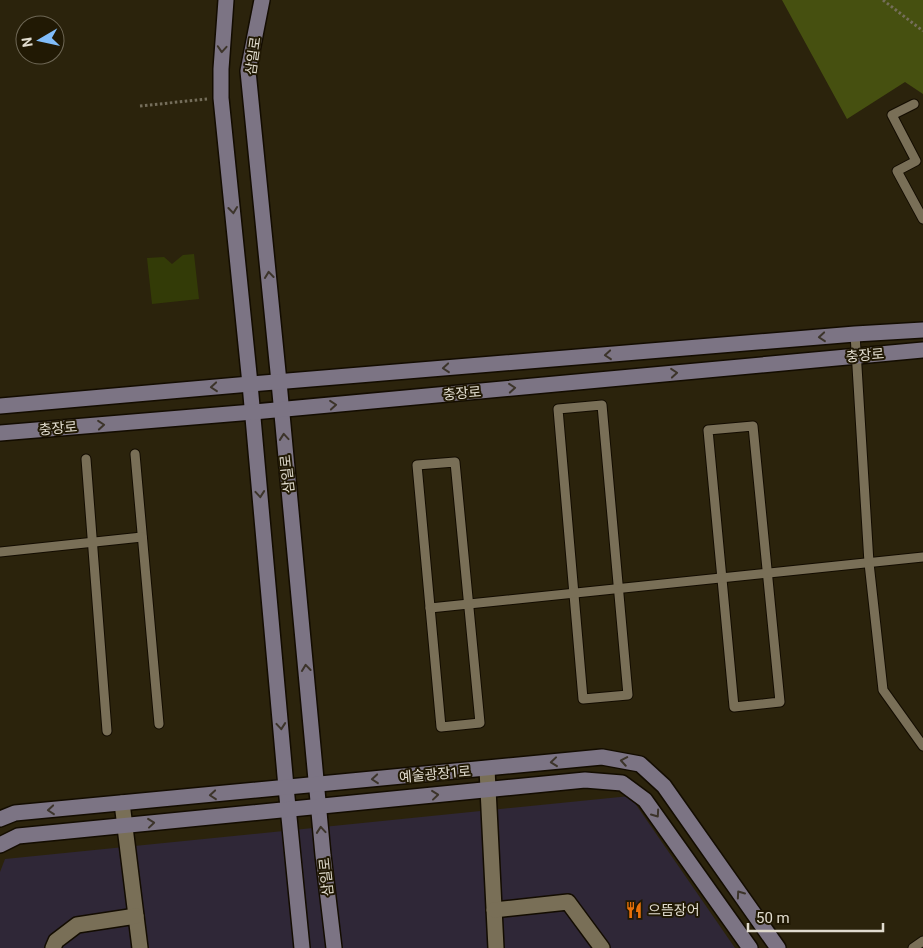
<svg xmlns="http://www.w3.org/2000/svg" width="923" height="948" font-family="Roboto,'Noto Sans KR',sans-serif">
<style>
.commercial{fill:#2f2737}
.green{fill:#333b07}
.forest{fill:#465010}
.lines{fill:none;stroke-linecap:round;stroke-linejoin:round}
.lane-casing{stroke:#130c00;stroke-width:11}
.street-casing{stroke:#130c00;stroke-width:18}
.secondary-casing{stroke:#130c00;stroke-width:18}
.path{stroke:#756e5b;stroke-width:3;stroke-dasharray:2.5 2.5;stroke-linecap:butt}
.lane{stroke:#796f57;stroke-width:9}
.street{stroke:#796f57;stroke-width:15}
.secondary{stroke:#7c7484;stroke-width:15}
.oneway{stroke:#3c342a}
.labels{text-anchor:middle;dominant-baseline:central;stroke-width:4;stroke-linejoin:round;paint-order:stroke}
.street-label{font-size:14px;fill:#e1dccf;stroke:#211904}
.poi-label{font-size:14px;fill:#e1dccf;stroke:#211904;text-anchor:start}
</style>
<rect width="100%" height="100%" fill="#2b230c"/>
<path class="commercial" d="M630 796 735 948H0V872L5 859Z"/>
<path class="green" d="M194 254 199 299 152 304 147 258 164 257 172 264 183 255Z"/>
<path class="forest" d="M782 0H923V94L905 82 847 119Z"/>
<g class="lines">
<g class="lane-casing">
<g id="lane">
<path d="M914 104 892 115 916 161 897 171 923 219"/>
<path d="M855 334 869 563 883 690 923 746"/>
<path d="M602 405 628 695 583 699 558 409Z"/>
<path d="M753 426 780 702 734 707 708 430Z"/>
<path d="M135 454 159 724"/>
<path d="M86 459 107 731"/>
<path d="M455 462 480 723 441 727 417 465Z"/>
<path d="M0 552 142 537"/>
<path d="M430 608 923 557"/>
<path d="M913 948 923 941"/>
</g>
</g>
<g class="street-casing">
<g id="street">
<path d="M487 769 496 948"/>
<path d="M122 803 140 948"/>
<path d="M494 910 568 902 602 948"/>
<path d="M53 948 56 941 77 925 136 916"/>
</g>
</g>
<g class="secondary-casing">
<g id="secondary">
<path d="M226 0 221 69V98L250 384 286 787 302 948"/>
<path d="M262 0 248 71 279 382 323 855 334 948"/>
<path d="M0 406 250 384 855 334 923 330"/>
<path d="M0 433 253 412 923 350"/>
<path d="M0 819 15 813 602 757 640 764 664 786 778 948"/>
<path d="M0 845 18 836 585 780 622 783 645 800 750 948"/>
</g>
</g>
<g class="path">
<path d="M883 0 923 31"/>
<path d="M140 106 207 99"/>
</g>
<use href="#lane" class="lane"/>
<use href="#street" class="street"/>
<use href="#secondary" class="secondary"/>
</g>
<defs><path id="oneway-chevron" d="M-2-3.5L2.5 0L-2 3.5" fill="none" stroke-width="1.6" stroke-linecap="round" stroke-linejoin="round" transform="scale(1.25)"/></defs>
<g class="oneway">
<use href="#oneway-chevron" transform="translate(222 49) rotate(94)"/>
<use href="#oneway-chevron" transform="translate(233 210) rotate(84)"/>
<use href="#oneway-chevron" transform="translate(269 275) rotate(-96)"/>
<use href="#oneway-chevron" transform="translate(822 337) rotate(175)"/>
<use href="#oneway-chevron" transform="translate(608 355) rotate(175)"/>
<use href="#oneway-chevron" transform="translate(446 368) rotate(175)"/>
<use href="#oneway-chevron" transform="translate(674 373) rotate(-5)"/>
<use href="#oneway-chevron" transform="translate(214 387) rotate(175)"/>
<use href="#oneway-chevron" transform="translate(512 388) rotate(-5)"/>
<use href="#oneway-chevron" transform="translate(333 405) rotate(-5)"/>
<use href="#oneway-chevron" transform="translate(101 425) rotate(-5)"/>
<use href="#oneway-chevron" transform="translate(284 437) rotate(-95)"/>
<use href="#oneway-chevron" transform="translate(260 494) rotate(85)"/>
<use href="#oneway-chevron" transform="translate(306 668) rotate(-96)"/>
<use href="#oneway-chevron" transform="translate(281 726) rotate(85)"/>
<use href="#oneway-chevron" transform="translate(624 761) rotate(-170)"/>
<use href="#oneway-chevron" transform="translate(554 762) rotate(174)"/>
<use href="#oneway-chevron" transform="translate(375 779) rotate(175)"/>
<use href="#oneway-chevron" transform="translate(213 795) rotate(175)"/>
<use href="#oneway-chevron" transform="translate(435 795) rotate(-6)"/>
<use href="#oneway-chevron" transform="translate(51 810) rotate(175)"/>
<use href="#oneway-chevron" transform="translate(656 814) rotate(55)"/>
<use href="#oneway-chevron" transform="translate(151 823) rotate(-6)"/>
<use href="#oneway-chevron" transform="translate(321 830) rotate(-95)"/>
<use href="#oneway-chevron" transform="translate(740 894) rotate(-125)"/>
</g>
<defs>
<g id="restaurant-bare" transform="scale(1.35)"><path d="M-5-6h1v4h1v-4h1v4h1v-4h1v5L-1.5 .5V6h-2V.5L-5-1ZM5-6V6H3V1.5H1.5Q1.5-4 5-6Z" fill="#e8710a" stroke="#211904" stroke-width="2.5" paint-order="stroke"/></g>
</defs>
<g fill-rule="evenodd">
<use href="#restaurant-bare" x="634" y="910"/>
</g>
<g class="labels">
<g class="street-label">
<text transform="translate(253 56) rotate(-82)">삼일로</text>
<text transform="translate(865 355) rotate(-5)">충장로</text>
<text transform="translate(462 393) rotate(-5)">충장로</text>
<text transform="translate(58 428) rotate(-5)">충장로</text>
<text transform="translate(287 474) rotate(-96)">삼일로</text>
<text transform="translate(435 774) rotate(-5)">예술광장1로</text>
<text transform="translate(326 877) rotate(-96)">삼일로</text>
</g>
<g class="poi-label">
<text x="648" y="910">으뜸장어</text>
</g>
</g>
<g transform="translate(40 40) rotate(261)"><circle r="24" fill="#211904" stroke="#6e6755"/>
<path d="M0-4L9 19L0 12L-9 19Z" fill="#81bdfa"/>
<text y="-8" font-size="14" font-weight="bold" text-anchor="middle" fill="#e1dccf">N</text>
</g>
<path d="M748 923v8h135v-8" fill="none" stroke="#e1dccf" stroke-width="2.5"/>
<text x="756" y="923" font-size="15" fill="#e1dccf" stroke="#211904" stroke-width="4" paint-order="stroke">50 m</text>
</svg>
